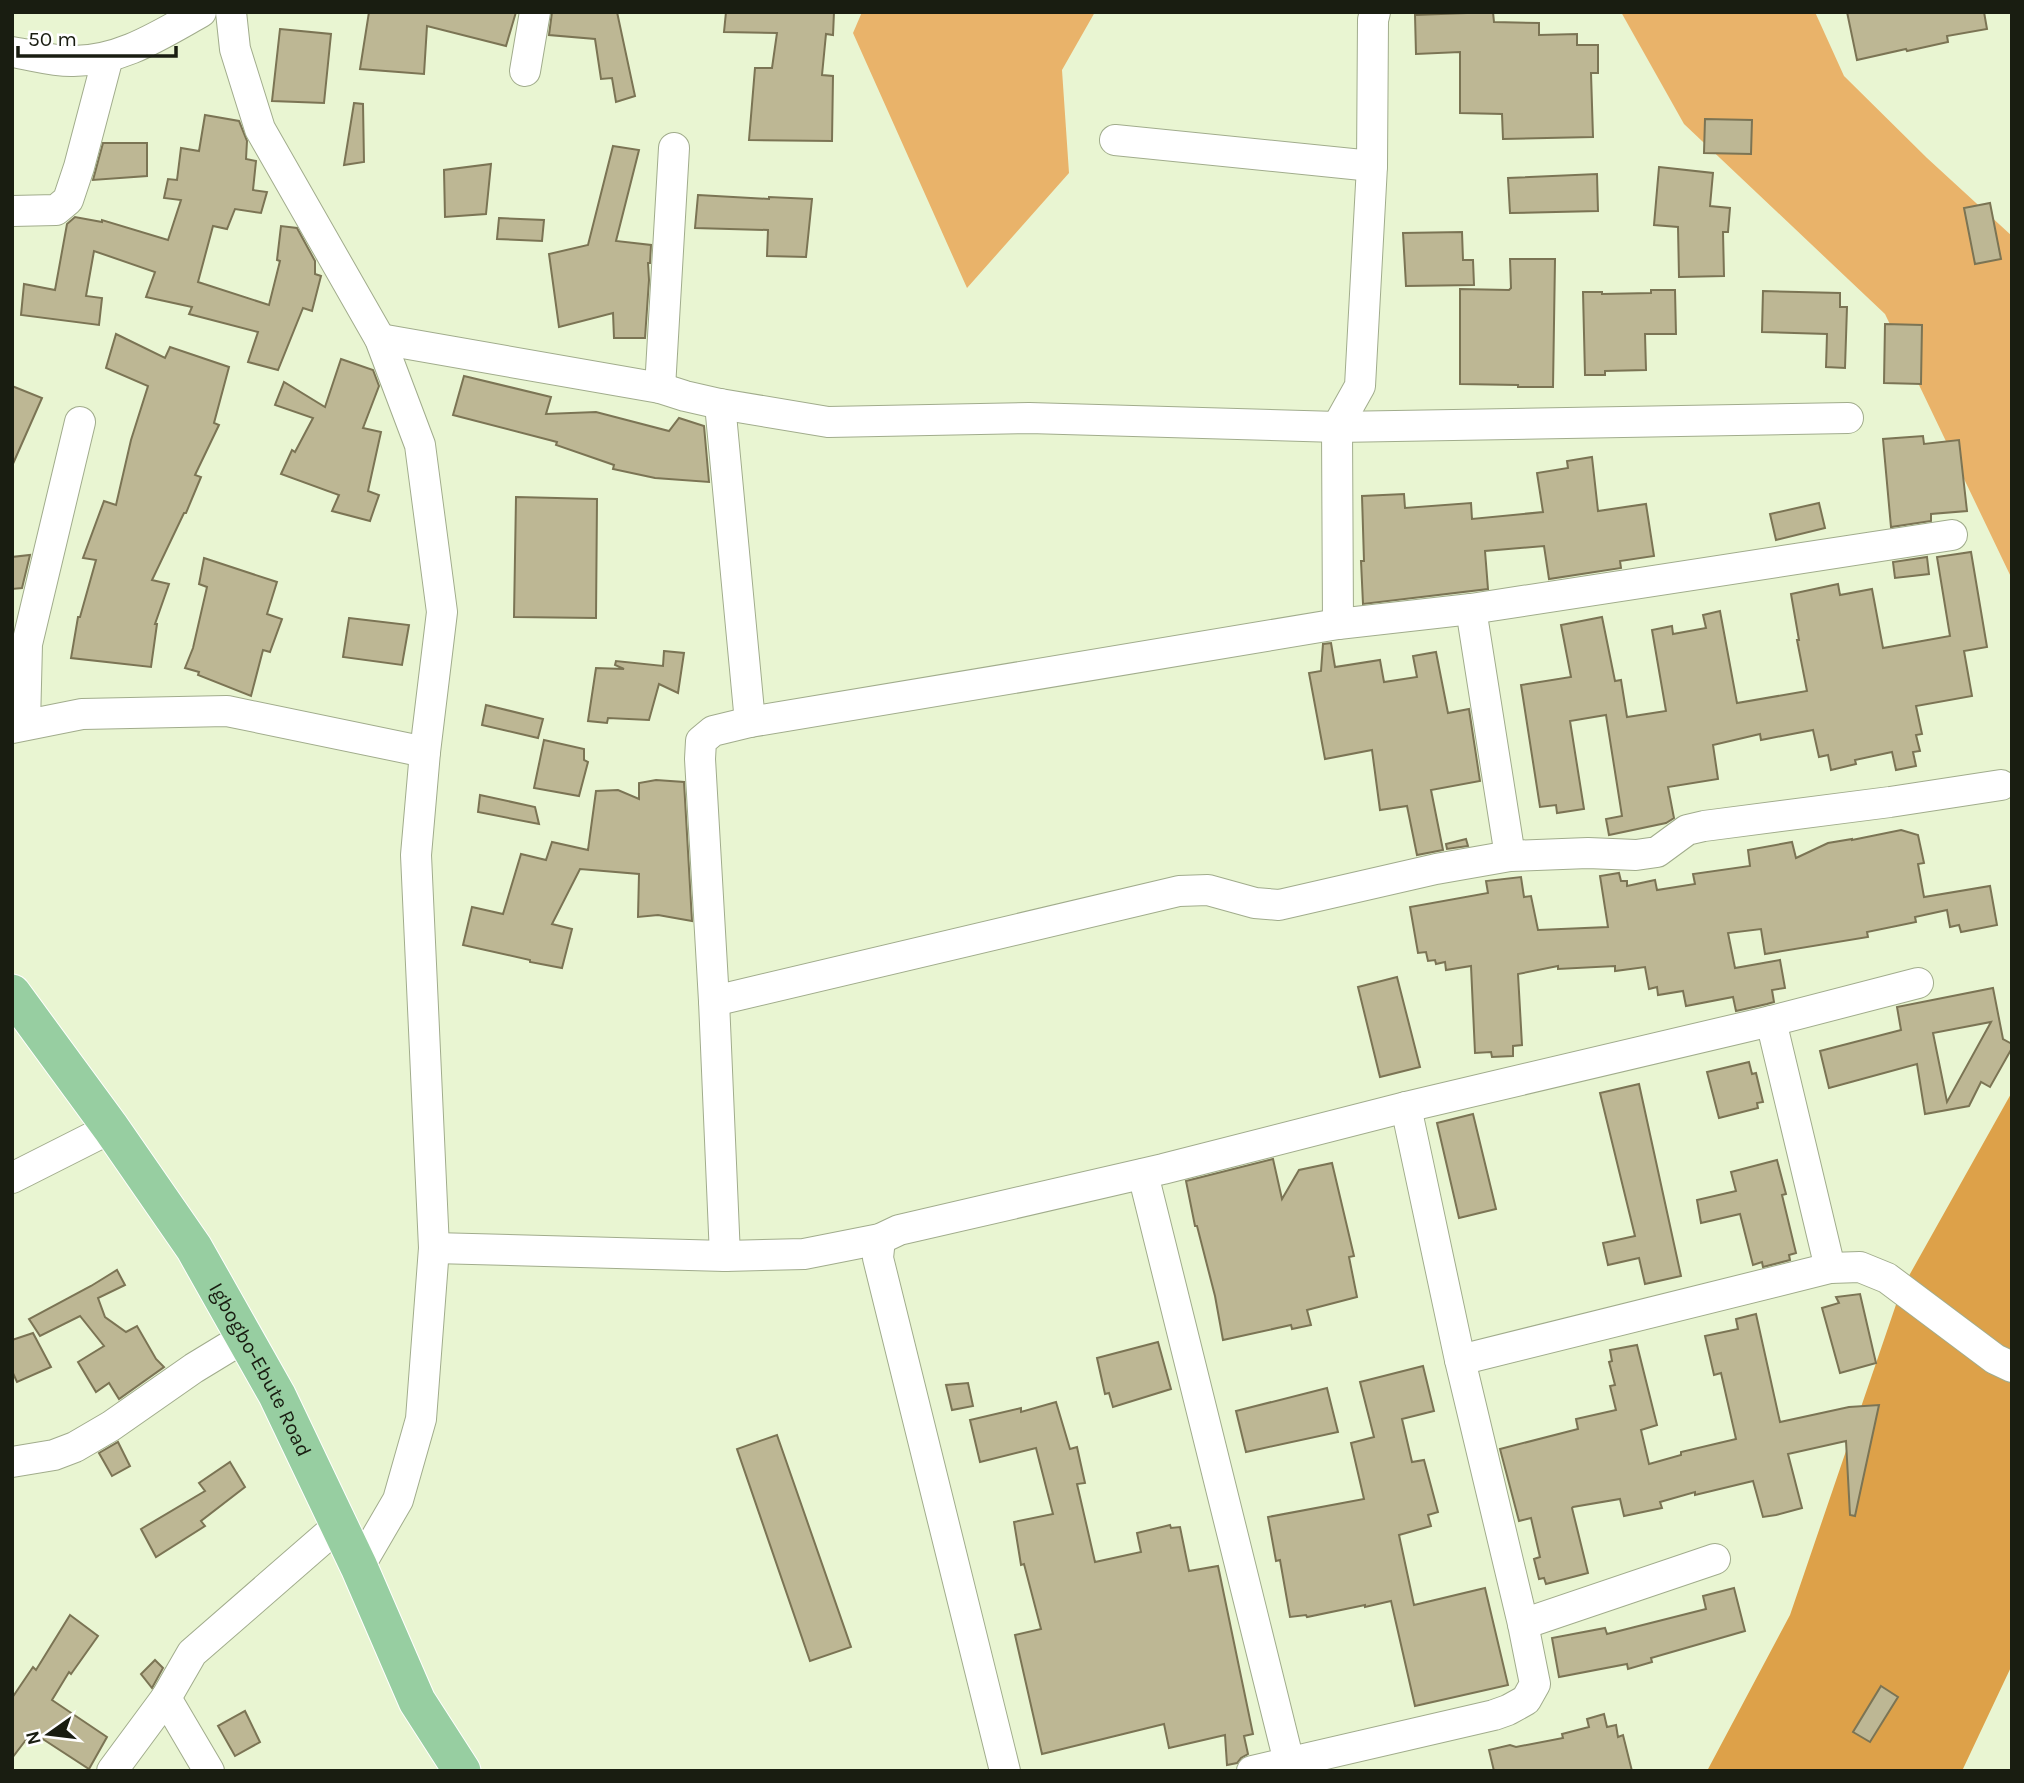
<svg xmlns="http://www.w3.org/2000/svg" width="2024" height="1783" font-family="Karla,sans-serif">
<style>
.green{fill:#e9b36a}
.forest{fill:#dda149}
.building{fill:#bdb794;stroke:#7b7454;stroke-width:2;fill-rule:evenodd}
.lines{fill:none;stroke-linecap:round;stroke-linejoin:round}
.minor-casing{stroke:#a1ac8c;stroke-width:32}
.major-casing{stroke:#fff;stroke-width:39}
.minor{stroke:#fff;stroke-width:30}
.major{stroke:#97cea1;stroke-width:37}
.labels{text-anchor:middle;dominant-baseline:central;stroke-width:5;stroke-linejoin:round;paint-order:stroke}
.street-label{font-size:21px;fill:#191d11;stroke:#fff}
</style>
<rect width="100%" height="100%" fill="#e9f5d2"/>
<g class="green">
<path d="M862 12H1095L1062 70 1069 173 967 288 853 33Z"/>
<path d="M1621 12H1815L1844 76 1927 158 2012 236V579L1885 314 1684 124Z"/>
</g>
<path class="forest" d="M2012 1092V1665L1962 1771H1707L1790 1615 1901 1290Z"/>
<g class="building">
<path d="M369 12H516L506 46 427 26 424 74 360 69Z"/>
<path d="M552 12H617L635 96 616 102 612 78 601 79 595 39 549 35Z"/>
<path d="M726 12H834L833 35 826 34 822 75 833 76 832 141 749 140 755 68H772L777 33 724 32Z"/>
<path d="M1493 12 1494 22 1539 23V35L1577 34V45H1598V73H1591L1593 137 1503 139 1502 114 1460 113V52L1416 54 1415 15Z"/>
<path d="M1847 12H1984L1987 29 1947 36 1948 42 1907 51 1906 49 1857 60Z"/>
<path d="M280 29 331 34 324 103 272 101Z"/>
<path d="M354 103 363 104 364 162 344 165Z"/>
<path d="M205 115 239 121 247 141 246 159 256 161 253 190 267 192 261 213 235 209 227 229 213 226 198 282 269 305 280 261 277 260 281 226 297 228 315 261V274L321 276 312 311 303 308 278 370 248 362 258 332 189 314 192 307 146 297 155 272 94 251 86 296 102 298 99 325 21 315 24 284 55 290 67 224 75 217 102 222V220L168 240 181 200 164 198 168 179 177 180 181 148 199 151Z"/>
<path d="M1705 119 1752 120 1751 154 1704 153Z"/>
<path d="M103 143H147V176L93 180Z"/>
<path d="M613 146 639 150 616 241 651 245 650 263H648L649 280 645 338H614L613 313 559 327 549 254 588 245Z"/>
<path d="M491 164 486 214 445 217 444 170Z"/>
<path d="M1659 167 1713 173 1710 206 1730 208 1728 232H1723L1724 276 1679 277 1678 227 1654 225Z"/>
<path d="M1597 174 1598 211 1510 213 1508 178Z"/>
<path d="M698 195 769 199V197L812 199 806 257 767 256 768 230 695 228Z"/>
<path d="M1990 203 2001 259 1975 264 1964 208Z"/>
<path d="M499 218 544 220 542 241 497 239Z"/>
<path d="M1462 232 1463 260H1473L1474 285 1406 286 1403 233Z"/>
<path d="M1510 259H1555L1553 387H1518V385L1460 384V289L1509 290 1511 288Z"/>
<path d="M1651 290H1675L1676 334H1645L1646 370 1605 371V375H1585L1583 292H1602V294L1651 293Z"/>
<path d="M1763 291 1840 293V307H1847L1845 368 1826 367 1827 334 1762 332Z"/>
<path d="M1885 324 1922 325 1921 384 1884 383Z"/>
<path d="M116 334 165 358 170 347 229 367 214 423 219 425 195 475 201 477 186 513H184L152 580 169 584 155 624H157L151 667 71 658 78 617H80L96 560 83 558 104 501 116 505 131 440 148 386 106 368Z"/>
<path d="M341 359 373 370 379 386 363 428 381 432 368 491 379 495 370 521 332 511 339 495 281 474 292 450 295 452 313 418 275 405 284 382 325 407Z"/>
<path d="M464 376 551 397 546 414 596 412 669 431 679 418 704 426 709 482 655 478 613 469 614 465 556 445 557 442 453 415Z"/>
<path d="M12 386 42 398 12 466Z"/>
<path d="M1923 436 1924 444 1959 440 1967 511 1931 514V521L1891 527 1883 439Z"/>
<path d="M1592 457 1598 511 1646 504 1654 556 1620 561 1621 568 1549 579 1544 546 1485 551 1488 589 1363 604 1361 561H1364L1362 496 1404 494 1405 508 1471 503 1472 519 1543 512 1537 473 1568 468 1567 461Z"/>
<path d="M516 497 597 499 596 618 514 617Z"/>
<path d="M1819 503 1825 528 1776 540 1770 514Z"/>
<path d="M1971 552 1987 647 1964 651 1972 696 1916 706 1922 734 1916 735 1920 751 1913 752 1916 766 1896 770 1892 752 1855 760 1856 764 1831 770 1828 755 1819 757 1813 730 1761 740 1760 734 1713 745 1718 779 1668 787 1674 818 1666 823 1609 835 1606 819 1622 816 1606 715 1570 721 1584 809 1557 813 1556 805 1540 807 1521 685 1571 677 1561 625 1602 617 1615 681 1621 680 1627 717 1666 711 1652 630 1672 626 1673 634 1706 628 1703 615 1720 611 1737 703 1807 691 1797 640H1799L1791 594 1838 584 1840 595 1872 589 1883 648 1950 636 1937 557Z"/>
<path d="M30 555 22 588 12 589V557Z"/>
<path d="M1927 557 1929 574 1895 578 1893 562Z"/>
<path d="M204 558 277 582 267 614 282 619 270 652 263 650 251 696 198 675 199 672 185 668 193 648 207 587 199 584Z"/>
<path d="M349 618 409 625 402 665 343 657Z"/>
<path d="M1331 643 1335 667 1380 660 1384 682 1417 677 1413 656 1436 652 1448 713 1469 709 1480 781 1431 790 1443 850 1417 855 1407 806 1380 810 1372 750 1325 759 1309 673 1321 671 1323 644Z"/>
<path d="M664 651 684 653 678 693 659 684 649 720 608 718 607 723 588 721 596 668 624 669 615 665 616 661 663 666Z"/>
<path d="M486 705 543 719 538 738 482 725Z"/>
<path d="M544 740 584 749V760L588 762 579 796 534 788Z"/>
<path d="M656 780 684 782 692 921 658 915 638 917 639 874 580 869 552 924 572 929 562 968 530 962V960L463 945 472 907 503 914 521 854 546 860 552 842 588 850 596 791 618 790 639 799V783Z"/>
<path d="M480 795 535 807 539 824 478 812Z"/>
<path d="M1901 830 1918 835 1924 863 1918 864 1924 897 1990 886 1997 925 1961 932 1959 925 1950 927 1947 910 1915 917 1916 922 1867 932 1868 937 1765 954 1761 929 1728 933 1735 968 1780 960 1785 988 1772 990 1774 1002 1767 1004 1736 1011 1733 997 1686 1006 1683 991 1658 995 1657 987 1649 989 1645 967 1615 971V966L1558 969V966L1518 974 1522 1045 1513 1046V1056L1492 1057 1491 1052 1475 1053 1471 966 1446 970 1445 962 1436 964 1435 960 1428 961 1426 952 1418 953 1410 907 1488 893 1486 881 1521 877 1524 897 1531 896 1538 930 1608 927 1600 876 1619 873 1621 881H1627V886L1655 880 1657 890 1695 884 1693 874 1750 866 1748 850 1792 842 1796 858 1828 843 1852 839V840Z"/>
<path d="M1466 839 1468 846 1447 849 1446 844Z"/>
<path d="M1397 977 1420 1067 1380 1077 1358 987Z"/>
<path d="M1993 988 2003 1039 2012 1044V1048L1990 1087 1981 1082 1969 1106 1925 1114 1917 1064 1829 1088 1820 1051 1901 1030 1897 1007ZM1991 1022 1947 1102 1933 1033Z"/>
<path d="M1749 1062 1752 1074 1756 1073 1763 1102 1757 1103 1758 1108 1719 1118 1707 1072Z"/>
<path d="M1639 1084 1681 1276 1645 1284 1639 1258 1608 1265 1603 1243 1635 1236 1600 1093Z"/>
<path d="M1473 1114 1496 1209 1459 1218 1437 1123Z"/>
<path d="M1273 1159 1282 1199 1299 1170 1332 1163 1354 1256 1349 1257 1357 1297 1307 1310 1311 1325 1292 1329 1291 1325 1223 1340 1215 1296 1197 1226H1195L1186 1181Z"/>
<path d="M1777 1160 1786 1194 1782 1195 1796 1253 1789 1255 1790 1260 1763 1267 1762 1262 1753 1265 1740 1214 1701 1223 1697 1200 1736 1191 1731 1172Z"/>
<path d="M117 1270 125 1285 98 1298 105 1317 126 1332 137 1326 156 1359 164 1367 119 1399 109 1383 96 1392 78 1362 104 1346 80 1316 40 1336 29 1319 91 1286Z"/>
<path d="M1860 1294 1876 1363 1840 1373 1822 1308 1839 1303 1836 1297Z"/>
<path d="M1756 1314 1780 1422 1849 1407 1879 1405 1855 1516 1850 1515 1846 1441 1788 1454 1802 1508 1776 1515 1763 1517 1753 1481 1695 1495V1492L1660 1502 1662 1508 1624 1516 1620 1499 1573 1507 1572 1508 1588 1573 1546 1584 1544 1578 1539 1579 1534 1559 1540 1557 1531 1518 1519 1521 1500 1449 1578 1429 1576 1419 1616 1410 1610 1386 1615 1385 1609 1362 1612 1361 1610 1350 1637 1345 1657 1425 1641 1430 1649 1464 1681 1455V1452L1736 1439 1721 1373 1714 1375 1705 1336 1738 1329 1736 1319Z"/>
<path d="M33 1333 51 1367 17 1382 12 1371V1340Z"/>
<path d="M1158 1342 1171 1389 1113 1407 1109 1393 1105 1394 1097 1358Z"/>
<path d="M1423 1366 1434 1411 1402 1419 1412 1462 1424 1460 1438 1512 1428 1515 1431 1526 1399 1535 1414 1605 1485 1588 1508 1685 1415 1706 1391 1601 1365 1607V1605L1307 1617 1306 1615 1290 1617 1280 1560 1276 1561 1268 1517 1364 1499 1351 1443 1374 1437 1360 1382Z"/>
<path d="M968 1383 973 1406 952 1410 946 1385Z"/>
<path d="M1327 1388 1338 1432 1246 1452 1236 1411Z"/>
<path d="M1056 1402 1070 1449 1077 1447 1085 1483 1077 1484 1095 1562 1141 1552 1137 1533 1170 1525 1171 1528 1180 1527 1189 1571 1218 1566 1253 1734 1244 1736 1248 1754 1241 1758 1237 1763 1227 1765 1225 1735 1169 1748 1164 1724 1042 1754 1015 1635 1041 1629 1024 1564 1021 1565 1014 1522 1053 1514 1036 1448 980 1462 970 1420 1021 1408V1412Z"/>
<path d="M777 1435 851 1647 810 1661 737 1449Z"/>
<path d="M118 1442 130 1466 112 1476 99 1453Z"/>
<path d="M230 1462 245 1487 201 1521 205 1526 156 1557 141 1529 205 1491 199 1483Z"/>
<path d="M1734 1588 1745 1631 1651 1658 1652 1662 1628 1669 1627 1664 1559 1677 1552 1638 1605 1628 1607 1634 1706 1609 1703 1596Z"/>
<path d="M70 1615 98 1636 71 1674 69 1672 52 1700 107 1737 89 1769 32 1732 12 1758V1698L33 1667 36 1670Z"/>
<path d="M155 1660 163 1668 152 1688 141 1674Z"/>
<path d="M1881 1686 1898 1697 1870 1742 1853 1732Z"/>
<path d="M245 1711 260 1742 235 1756 218 1726Z"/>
<path d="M1604 1714 1607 1727 1616 1725 1618 1737 1623 1735 1632 1771H1494L1489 1750 1510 1745 1516 1747 1563 1738 1562 1734 1589 1727 1587 1719Z"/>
</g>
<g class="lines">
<g class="minor-casing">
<g id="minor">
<path d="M231 12 235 49 260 129 380 339 420 445 442 612 425 752 416 855 434 1248 421 1419 398 1500 359 1567"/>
<path d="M12 52C32 55 51 61 71 61 119 62 160 35 201 12"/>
<path d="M525 71 535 12"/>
<path d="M1115 140 1372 166"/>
<path d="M12 211 56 210 68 200 79 167 108 57"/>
<path d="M380 339 660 388 685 396 720 404 828 422 1029 418 1337 427 1848 418"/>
<path d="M660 388 674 148"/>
<path d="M720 404 750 722"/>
<path d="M1471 609 1510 856"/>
<path d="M1338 624 1337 427 1360 386 1372 166 1373 20 1375 12"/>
<path d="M25 724 27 644 80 422"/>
<path d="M12 728 82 714 227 711 425 752"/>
<path d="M714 1001 1179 891 1208 890 1255 903 1279 905 1436 869 1510 856 1588 853 1636 855 1657 852 1687 830 1704 826 1890 802 2001 785"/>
<path d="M1771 1021 1830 1268"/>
<path d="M1143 1174 1289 1762"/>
<path d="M12 1178 111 1128"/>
<path d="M880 1239 878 1258 1005 1771"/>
<path d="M434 1248 725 1256 804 1254 880 1239 899 1230 1163 1169 1406 1107 1771 1021 1918 983"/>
<path d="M725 1256 714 1001 700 759 701 741 713 731 750 722 1338 624 1471 609 1952 535"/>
<path d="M1460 1360 1830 1268 1860 1267 1887 1278 1995 1359 2012 1367"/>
<path d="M12 1462 54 1455 75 1447 111 1426 194 1368 245 1337"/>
<path d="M1523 1624 1715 1559"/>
<path d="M166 1698 209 1771"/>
<path d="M112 1771 166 1698 192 1653 339 1525"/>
<path d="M1252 1771 1494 1715 1508 1710 1526 1700 1535 1684 1523 1624 1460 1360 1406 1107"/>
</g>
</g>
<g class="major-casing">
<g id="major">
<path id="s1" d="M12 993 111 1128 194 1248 277 1395 359 1567 417 1701 462 1771"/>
</g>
</g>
<use href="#minor" class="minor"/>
<use href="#major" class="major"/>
</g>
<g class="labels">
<g class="street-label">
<text stroke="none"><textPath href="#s1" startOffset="452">Igbogbo-Ebute Road</textPath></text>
</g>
</g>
<rect width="2024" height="1783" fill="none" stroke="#191d11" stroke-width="28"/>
<g transform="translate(49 1734) rotate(256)" stroke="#ffffff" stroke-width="5" paint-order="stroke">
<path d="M0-5L12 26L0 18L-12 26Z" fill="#191d11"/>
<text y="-10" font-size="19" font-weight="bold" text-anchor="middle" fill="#191d11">N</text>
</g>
<path d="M18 46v10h158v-10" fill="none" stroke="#191d11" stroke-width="3.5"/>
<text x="28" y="46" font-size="21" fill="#191d11" stroke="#ffffff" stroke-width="5" paint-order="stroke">50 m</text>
</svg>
